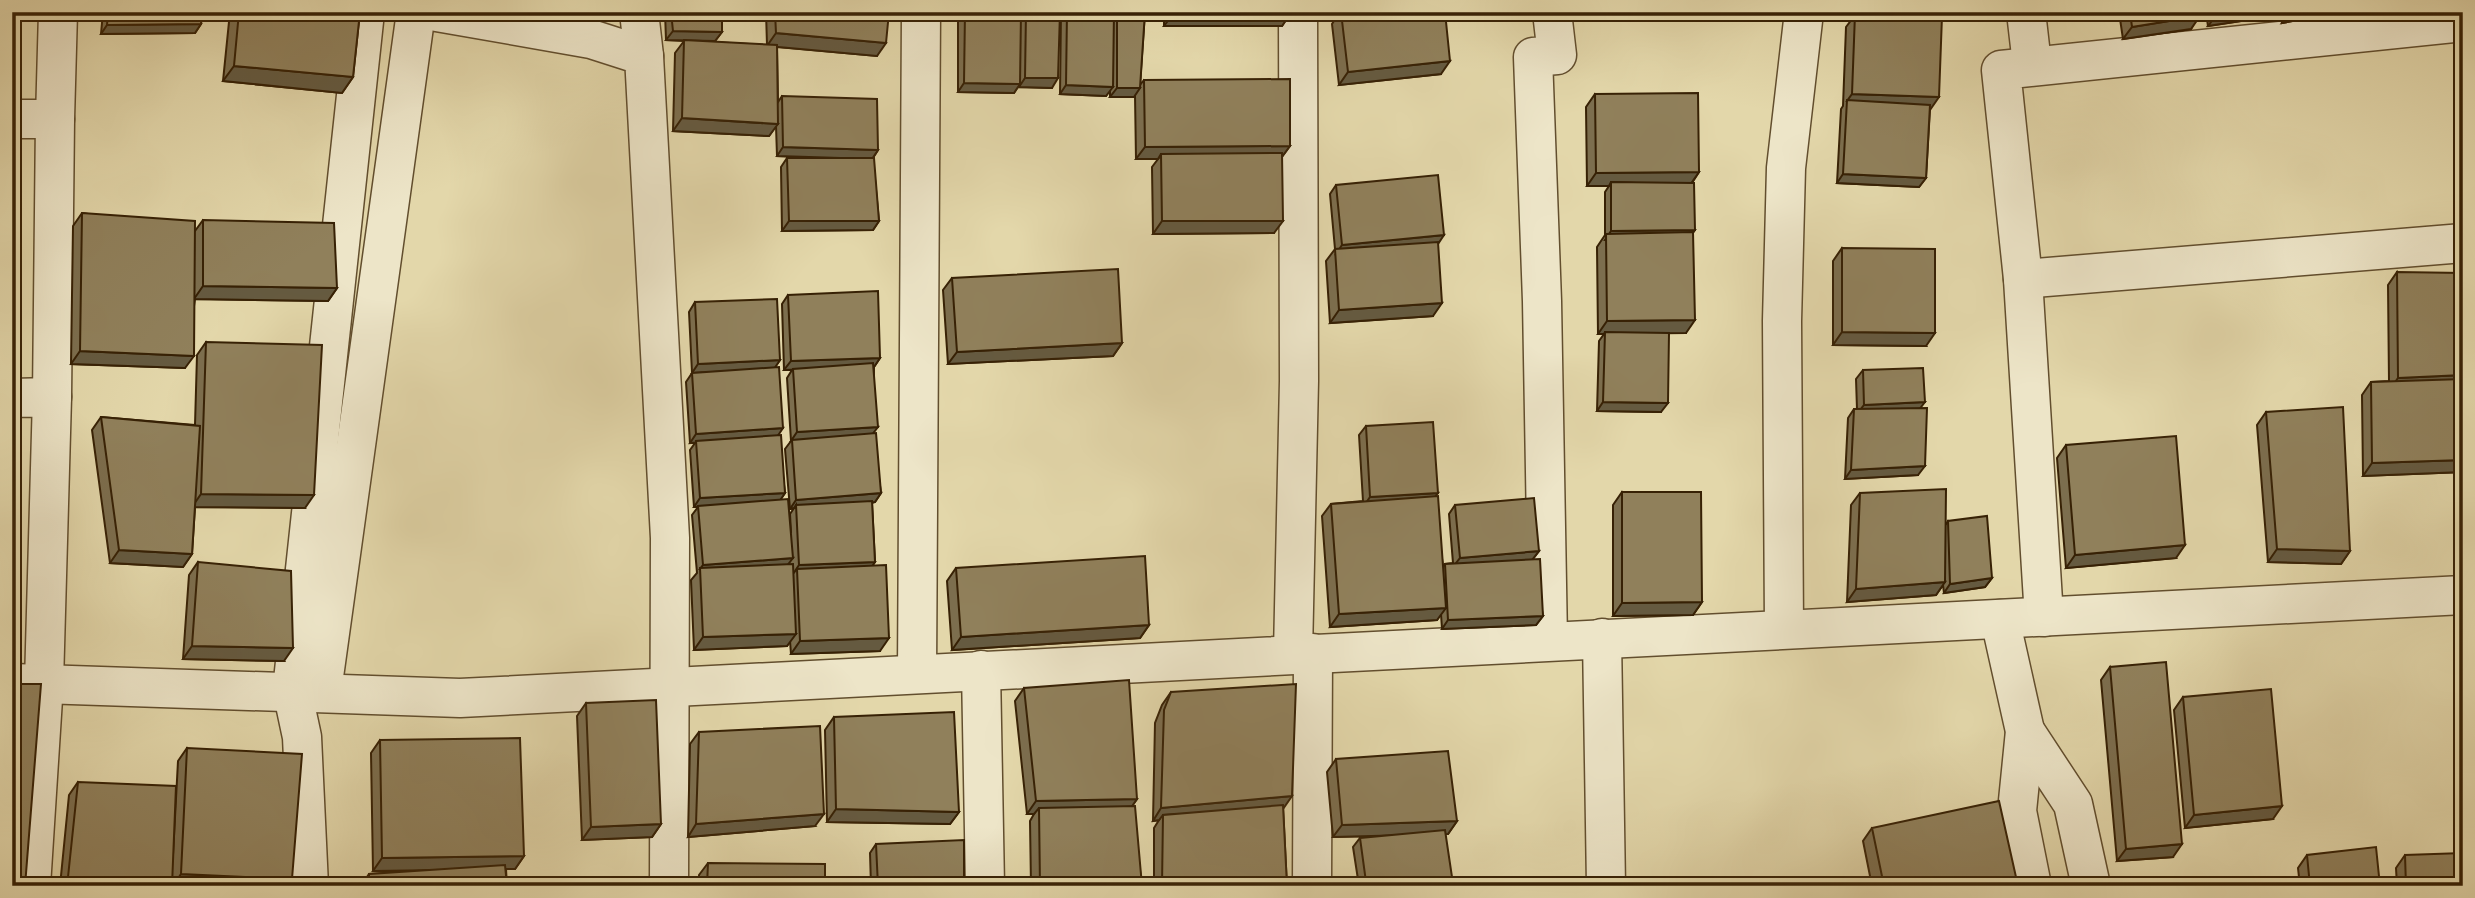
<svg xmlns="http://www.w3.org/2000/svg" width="2475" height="898" font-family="'EB Garamond',serif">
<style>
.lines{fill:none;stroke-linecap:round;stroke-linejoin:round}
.minor-casing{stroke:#624e2e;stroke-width:41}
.tertiary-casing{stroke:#624e2e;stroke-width:41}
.minor{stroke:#ede5c8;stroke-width:38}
.tertiary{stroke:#ede5c8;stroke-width:38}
.wall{fill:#7c6e4e;stroke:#372105;stroke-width:2}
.shaded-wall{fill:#655a40;stroke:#372105;stroke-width:2}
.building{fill:#90805b;stroke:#372105;stroke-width:2}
</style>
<rect width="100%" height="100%" fill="#e3d7aa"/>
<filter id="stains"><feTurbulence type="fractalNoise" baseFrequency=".00286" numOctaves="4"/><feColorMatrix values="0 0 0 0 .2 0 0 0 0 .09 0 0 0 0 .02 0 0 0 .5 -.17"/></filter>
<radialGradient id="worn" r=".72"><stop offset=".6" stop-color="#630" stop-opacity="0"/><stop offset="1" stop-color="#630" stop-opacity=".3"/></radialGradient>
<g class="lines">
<g class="minor-casing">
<g id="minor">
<path d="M437 12 591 39 644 56 670 538 669 886"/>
<path d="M639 12 644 56"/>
<path d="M2026 12 2032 64"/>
<path d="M12 119H55L52 397"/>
<path d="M55 119 58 12"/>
<path d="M2023 279 2463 243"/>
<path d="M12 398 52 397 44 683 31 886"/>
<path d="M2044 617 2023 279 2001 70 2463 22"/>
<path d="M1784 628 1782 321 1786 168 1804 12"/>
<path d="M1602 638 1606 886"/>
<path d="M1548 641 1542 301 1533 57 1557 55 1552 12"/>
<path d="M1293 653 1299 381 1298 12"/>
<path d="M981 670 985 886"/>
<path d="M917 673 921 12"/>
<path d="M292 690 302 737 309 886"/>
<path d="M1312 886 1313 653"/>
</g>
</g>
<g class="tertiary-casing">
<g id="tertiary">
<path d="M2000 619 2025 731 2017 811 2032 886"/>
<path d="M12 683 460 698 2463 595"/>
<path d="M292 690 365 12"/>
<path d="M322 691 416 12"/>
<path d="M2025 731 2073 804 2091 886"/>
</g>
</g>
<use href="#minor" class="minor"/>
<use href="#tertiary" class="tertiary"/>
</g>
<g class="wall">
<path d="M103 12H202L201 24 195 33 101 34Z"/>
<path d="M230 12H360L353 77 342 93 223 81Z"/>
<path d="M665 12H722V32L715 41H691L767 45 766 12H889L877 56 777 47 778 102 782 96 878 150 873 158 879 221 873 230 782 231 781 167 787 158H836L777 156 776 126 769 136 673 131 675 53 684 41 666 40Z"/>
<path d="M958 12H1060L1052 88 1019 87V85L1014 93 958 92Z"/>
<path d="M1061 12H1145L1140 85 1144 80 1290 146 1282 157 1274 233 1153 234 1152 167 1158 159H1136L1135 95 1134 97H1110V90L1106 96 1060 94Z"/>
<path d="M1164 12H1291L1282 26H1164Z"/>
<path d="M1340 12H1445L1441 74 1339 85 1332 24Z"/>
<path d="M1851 12H1933L1930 109 1926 178 1919 187 1837 183 1841 109 1843 106 1846 27 1852 19Z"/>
<path d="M2119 12H2200L2191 29 2123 39Z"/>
<path d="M2206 12H2270L2267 17 2208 26Z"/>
<path d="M2280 12H2340L2282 23Z"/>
<path d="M1595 94 1699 172 1692 183 1693 233 1686 333H1667L1661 412 1597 411 1599 341 1604 334H1598L1597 247 1605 235V192L1609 186H1587L1586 107Z"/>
<path d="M1336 185 1438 244 1433 316 1330 323 1326 261 1335 249 1330 194Z"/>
<path d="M82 213 195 231 203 220 337 288 328 301 195 299 185 368 71 364 73 226Z"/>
<path d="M1842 248 1926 346 1833 345V261Z"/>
<path d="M2397 272 2463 472 2363 476 2362 395 2371 382 2389 381 2388 285Z"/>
<path d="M952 278 1122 343 1113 356 948 364 943 290Z"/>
<path d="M788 295 880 358 874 367 873 434 881 493 875 502 872 503 875 562 872 566 880 651 791 654 790 641 787 646 694 650 691 580 697 573 692 515 698 507H694L690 450 695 443H690L686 382 692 373 689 312 695 302 780 360 775 367 778 435 785 493 780 500 791 533 790 514 794 508 790 509 785 449 791 441 787 378 792 370H784L782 304Z"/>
<path d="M206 342 305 508 195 507 192 554 183 567 110 563 92 430 101 417 195 425 197 355Z"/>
<path d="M1863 370 1921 408 1918 475 1845 479 1848 418 1854 409H1857L1856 379Z"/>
<path d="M2266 412 2350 551 2341 564 2268 562 2257 425Z"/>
<path d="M1366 426 1435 496 1443 567 1445 564 1453 563 1449 514 1455 505 1539 551 1533 559 1543 616 1536 625 1442 629 1441 614 1437 620 1330 627 1322 516 1331 504 1363 501 1359 435Z"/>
<path d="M2066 445 2176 558 2066 568 2057 458Z"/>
<path d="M1622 492 1702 602 1693 615 1613 616V505Z"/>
<path d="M1860 493 1946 524 1948 521 1992 578 1985 587 1944 593 1943 585 1936 595 1847 602 1851 505Z"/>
<path d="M198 562 284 661 183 659 189 575Z"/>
<path d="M956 568 1149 625 1140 638 952 650 947 581Z"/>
<path d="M2110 667 2173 857 2117 861 2101 680Z"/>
<path d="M1024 688 1137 799 1132 806 1142 886H1031L1030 821 1034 814H1027L1015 701Z"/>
<path d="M1171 692 1283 807 1287 886H1154V828L1159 820 1153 821 1155 723 1162 705Z"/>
<path d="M2183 697 2273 819 2185 828 2174 710Z"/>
<path d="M586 703 661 824 652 837 582 840 577 716Z"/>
<path d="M834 717 959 812 950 824 827 822 825 730Z"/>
<path d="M699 732 815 826 688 837 690 744Z"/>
<path d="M380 740 524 856 515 869H506L507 886H361L369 874 419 871H373L371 753Z"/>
<path d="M187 748 287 886H60L69 795 78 782 173 855 178 761Z"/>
<path d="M1336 759 1457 821 1448 834H1445L1446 886H1359L1353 847 1360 838 1377 836 1333 837 1327 772Z"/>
<path d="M1872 828 2018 886H1872L1863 841Z"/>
<path d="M876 844 964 886H871L870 853Z"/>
<path d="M2307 855 2380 886H2300L2298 868Z"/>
<path d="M2405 855 2463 886H2397L2396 868Z"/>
<path d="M708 863 825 886H699V875Z"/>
</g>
<g class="shaded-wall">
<path d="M1960 12H1998L1956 18Z"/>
<path d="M2246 12H2270L2267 17 2208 26 2215 17Z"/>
<path d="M2297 12H2340L2282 23 2289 14Z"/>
<path d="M1291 13 1282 26H1164L1173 14Z"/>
<path d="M2200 16 2191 29 2123 39 2132 27Z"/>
<path d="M201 24 195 33 101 34 107 25Z"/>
<path d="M673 31 722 32 715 41 666 40Z"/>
<path d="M776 33 886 43 877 56 767 46Z"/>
<path d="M1450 61 1441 74 1339 85 1348 72Z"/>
<path d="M234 66 353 77 342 93 223 81Z"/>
<path d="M1025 78H1058L1052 88 1019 87Z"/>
<path d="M964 83 1020 84 1014 93 958 92Z"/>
<path d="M1066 85 1113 87 1106 96 1060 94Z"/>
<path d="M1117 88H1140L1134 97H1110Z"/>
<path d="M1852 94 1939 97 1930 110 1847 101Z"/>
<path d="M682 118 778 124 769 136 673 131Z"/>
<path d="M1290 146 1281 158 1161 154 1158 159H1136L1145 147Z"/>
<path d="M783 147 878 150 872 159 777 156Z"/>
<path d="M1699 172 1690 185 1611 182 1609 186H1587L1596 173Z"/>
<path d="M1843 174 1926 178 1919 187 1837 183Z"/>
<path d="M789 221H879L873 230 782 231Z"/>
<path d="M1162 221H1283L1274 233 1153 234Z"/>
<path d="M1695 230 1689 239 1605 240 1611 231Z"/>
<path d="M1444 235 1438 244 1336 254 1342 245Z"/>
<path d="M203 286 337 288 328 301 194 299Z"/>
<path d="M1442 303 1433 316 1330 323 1339 310Z"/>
<path d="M1695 320 1686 333 1605 334V332L1604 334H1598L1607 321Z"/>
<path d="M1842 332 1935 333 1926 346 1833 345Z"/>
<path d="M1122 343 1113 356 948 364 957 352Z"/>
<path d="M80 351 194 356 185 368 71 364Z"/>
<path d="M880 358 874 367 784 370 791 361Z"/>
<path d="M780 360 774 369 692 373 698 364Z"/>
<path d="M2463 375V387L2389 391 2398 378Z"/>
<path d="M1603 402 1668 403 1661 412 1597 411Z"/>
<path d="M1925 402 1918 411 1857 414 1864 405Z"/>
<path d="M878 427 871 436 791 441 797 432Z"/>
<path d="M783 428 777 437 690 443 696 434Z"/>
<path d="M2463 460V472L2363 476 2372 463Z"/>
<path d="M1925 466 1918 475 1845 479 1851 470Z"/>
<path d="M785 493 779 502 694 507 700 498Z"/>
<path d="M881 493 875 502 796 508V505L794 508 790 509 796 500Z"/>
<path d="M1438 493 1431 502 1364 506 1370 497Z"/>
<path d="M201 494 314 495 305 508 192 507Z"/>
<path d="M2185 545 2176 558 2066 568 2075 555Z"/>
<path d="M2277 549 2350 551 2341 564 2268 562Z"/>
<path d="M119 550 192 554 183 567 110 563Z"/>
<path d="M1539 551 1532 560 1453 567 1460 558Z"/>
<path d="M793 558 786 567 700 569 703 565Z"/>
<path d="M875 562 869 571 797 569 793 574 799 565Z"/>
<path d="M1992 578 1985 587 1944 593 1950 584Z"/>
<path d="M1945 582 1936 595 1847 602 1856 589Z"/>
<path d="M1702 602 1693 615 1613 616 1622 603Z"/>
<path d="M1446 608 1437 620 1330 627 1339 614Z"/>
<path d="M1543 616 1536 625 1442 629 1448 620Z"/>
<path d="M1149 625 1140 638 952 650 961 637Z"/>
<path d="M796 634 787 646 694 650 703 637Z"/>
<path d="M889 638 880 651 791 654 800 641Z"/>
<path d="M192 646 293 648 284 661 183 659Z"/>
<path d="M1292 796 1283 809 1163 815 1159 820 1153 821 1161 808Z"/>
<path d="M1137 799 1128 812 1039 808 1034 814H1027L1036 801Z"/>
<path d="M2282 806 2273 819 2185 828 2194 815Z"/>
<path d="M836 809 959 812 950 824 827 822Z"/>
<path d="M824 814 815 826 688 837 696 824Z"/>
<path d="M1457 821 1448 834 1333 837 1342 825Z"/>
<path d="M661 824 652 837 582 840 591 827Z"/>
<path d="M2182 844 2173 857 2117 861 2126 849Z"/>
<path d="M524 856 515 869 373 871 382 858Z"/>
<path d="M181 874 292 879 287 886H192V885L191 886H173Z"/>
<path d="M68 877 154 886H62Z"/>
<path d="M1452 877 1446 886H1363L1366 882Z"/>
</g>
<g class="building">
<path d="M108 12H202L201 24 107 25Z"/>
<path d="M239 12H360L353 77 234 66Z"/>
<path d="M671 12H722V32L673 31Z"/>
<path d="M775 12H889L886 43 776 33Z"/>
<path d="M965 12H1021L1020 84 964 83Z"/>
<path d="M1026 12H1060L1058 78H1025Z"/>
<path d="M1067 12H1114L1113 87 1066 85Z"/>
<path d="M1117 12H1145L1140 88H1117Z"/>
<path d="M1173 12H1291V13L1173 14Z"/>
<path d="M1341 12H1445L1450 61 1348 72Z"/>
<path d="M1858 12H1933V16L1858 14Z"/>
<path d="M2130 12H2200V16L2132 27Z"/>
<path d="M2214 12H2246L2215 17Z"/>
<path d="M1855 14 1942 16 1939 97 1852 94Z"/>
<path d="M684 40 777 45 778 124 682 118Z"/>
<path d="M1290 79V146L1145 147 1144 80Z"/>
<path d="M1698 93 1699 172 1596 173 1595 94Z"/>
<path d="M782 96 877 99 878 150 783 147Z"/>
<path d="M1847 100 1930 105 1926 178 1843 174Z"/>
<path d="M1282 153 1283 221H1162L1161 154Z"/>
<path d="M787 158H874L879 221H789Z"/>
<path d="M1438 175 1444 235 1342 245 1336 185Z"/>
<path d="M1611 182 1694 183 1695 230 1611 231Z"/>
<path d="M82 213 195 221 194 356 80 351Z"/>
<path d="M203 220 334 223 337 288 203 286Z"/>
<path d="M1693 232 1695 320 1607 321 1606 234Z"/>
<path d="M1438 242 1442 303 1339 310 1335 249Z"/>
<path d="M1842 248 1935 249V333L1842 332Z"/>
<path d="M1118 269 1122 343 957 352 952 278Z"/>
<path d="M2397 272 2463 273V375L2398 378Z"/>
<path d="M878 291 880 358 791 361 788 295Z"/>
<path d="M777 299 780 360 698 364 695 302Z"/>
<path d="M1605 332 1669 333 1668 403 1603 402Z"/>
<path d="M206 342 322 345 314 495 201 494Z"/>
<path d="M873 363 878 427 797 432 793 369Z"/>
<path d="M779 367 783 428 696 434 692 373Z"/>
<path d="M1923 368 1925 402 1864 405 1863 370Z"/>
<path d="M2463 379V460L2372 463 2371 382Z"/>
<path d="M2343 407 2350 551 2277 549 2266 412Z"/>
<path d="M1927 408 1925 466 1851 470 1854 409Z"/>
<path d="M101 417 200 426 192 554 119 550Z"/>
<path d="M1433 422 1438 493 1370 497 1366 426Z"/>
<path d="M876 433 881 493 796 500 792 440Z"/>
<path d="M781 435 785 493 700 498 696 441Z"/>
<path d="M2176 436 2185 545 2075 555 2066 445Z"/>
<path d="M1946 489 1945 582 1856 589 1860 493Z"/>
<path d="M1622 492H1701L1702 602 1622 603Z"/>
<path d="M1438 496 1446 608 1339 614 1331 504Z"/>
<path d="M1534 498 1539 551 1460 558 1455 505Z"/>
<path d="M788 499 793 558 703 565 698 506Z"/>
<path d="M872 501 875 562 799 565 796 505Z"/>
<path d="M1987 516 1992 578 1950 584 1948 521Z"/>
<path d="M1145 556 1149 625 961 637 956 568Z"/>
<path d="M1540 559 1543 616 1448 620 1445 564Z"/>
<path d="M198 562 291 571 293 648 192 646Z"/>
<path d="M793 564 796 634 703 637 700 568Z"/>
<path d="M886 565 889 638 800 641 797 569Z"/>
<path d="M2166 662 2182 844 2126 849 2110 667Z"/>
<path d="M1129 680 1137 799 1036 801 1024 688Z"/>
<path d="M12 684H41L25 886H12Z"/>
<path d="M1296 684 1292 796 1161 808 1164 710 1171 692Z"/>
<path d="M2271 689 2282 806 2194 815 2183 697Z"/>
<path d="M656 700 661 824 591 827 586 703Z"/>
<path d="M954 712 959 812 836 809 834 717Z"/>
<path d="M820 726 824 814 696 824 699 732Z"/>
<path d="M520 738 524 856 382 858 380 740Z"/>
<path d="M187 748 302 754 292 879 181 874Z"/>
<path d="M1448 751 1457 821 1342 825 1336 759Z"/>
<path d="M78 782 176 786 172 886H154L68 877Z"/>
<path d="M1999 801 2018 886H1884L1872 828Z"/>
<path d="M1283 805 1287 886H1162L1163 815Z"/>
<path d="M1135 806 1142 886H1040L1039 808Z"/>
<path d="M1445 830 1452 877 1366 882 1360 838Z"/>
<path d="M964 840V886H878L876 844Z"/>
<path d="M2376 847 2380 886H2310L2307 855Z"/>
<path d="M2463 853V886H2406L2405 855Z"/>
<path d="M708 863 825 864V886H707Z"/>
<path d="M505 865 507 886H369V874Z"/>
<path d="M192 885 227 886H192Z"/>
</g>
<rect width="2475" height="898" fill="none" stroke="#e3d7aa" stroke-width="42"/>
<rect x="14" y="14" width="2447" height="870" fill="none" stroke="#372105" stroke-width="3.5"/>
<rect x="21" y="21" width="2433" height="856" fill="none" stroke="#372105" stroke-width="2"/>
<rect width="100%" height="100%" filter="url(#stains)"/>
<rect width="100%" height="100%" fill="url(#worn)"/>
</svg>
